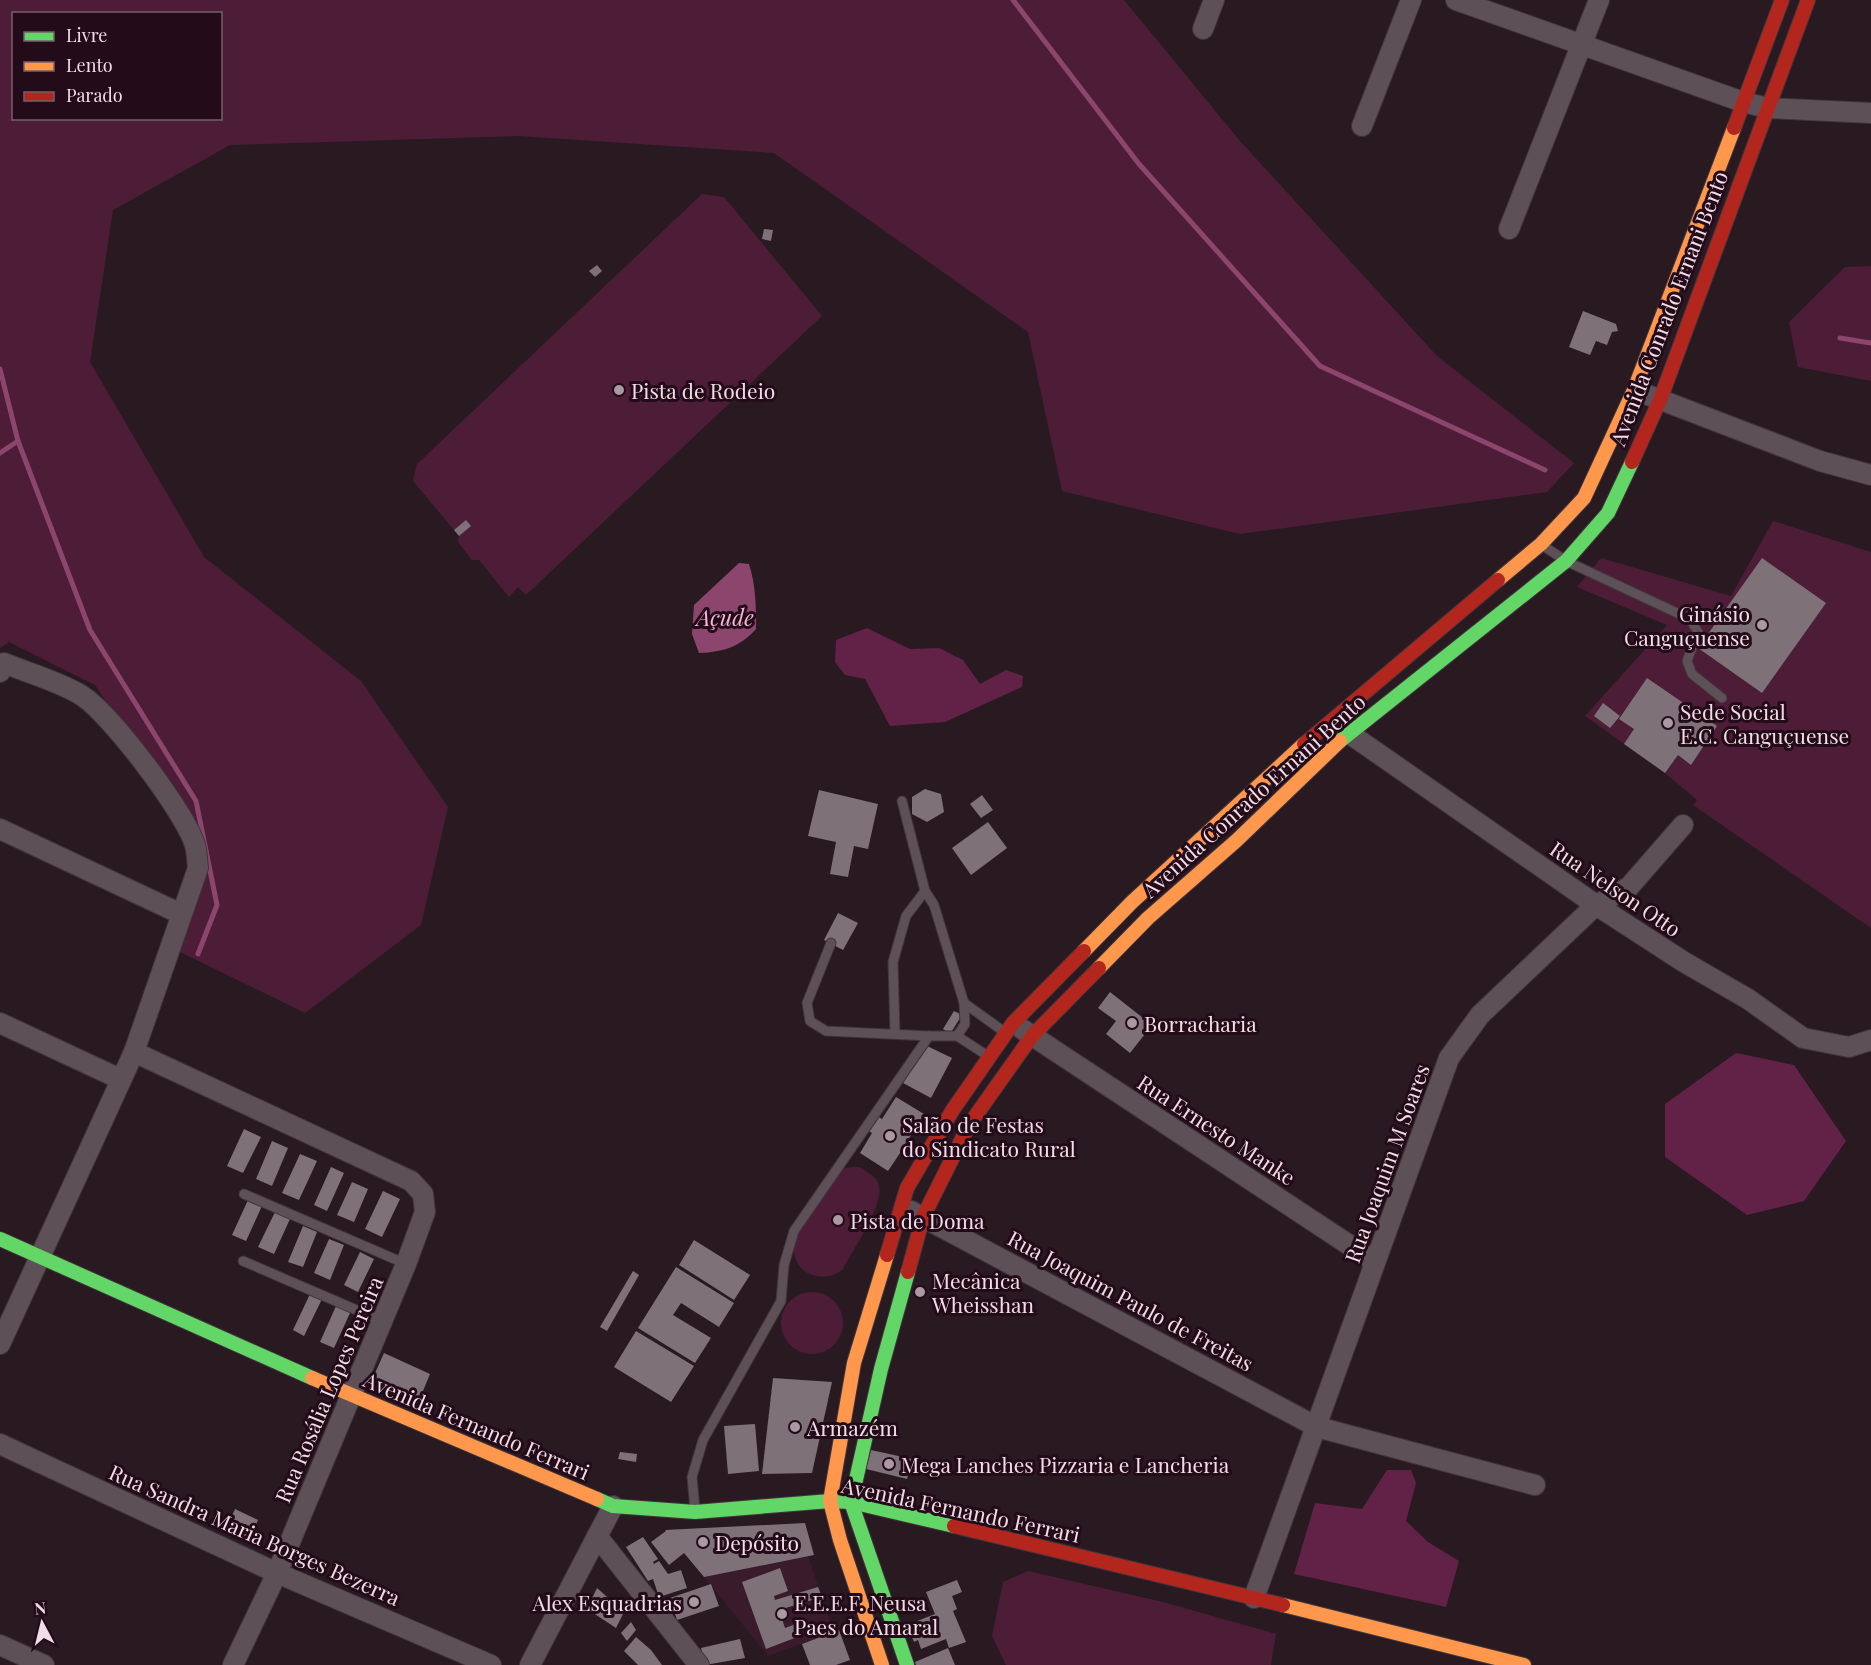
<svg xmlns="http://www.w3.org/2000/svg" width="1871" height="1665" font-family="'Playfair Display',serif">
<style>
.built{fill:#391b2c}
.green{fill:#4d1d38;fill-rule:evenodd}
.forest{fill:#622147}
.water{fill:#8c466d}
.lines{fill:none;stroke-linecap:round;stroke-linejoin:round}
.stream{stroke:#8c466d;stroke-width:5}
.building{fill:#7f7178}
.lane-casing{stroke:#41353b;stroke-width:11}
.street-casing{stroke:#41353b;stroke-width:22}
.fast-casing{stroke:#41353b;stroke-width:16}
.slow-casing{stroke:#41353b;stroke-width:16}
.jam-casing{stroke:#41353b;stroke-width:16}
.lane{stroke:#5d5057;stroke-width:9}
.street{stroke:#5d5057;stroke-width:20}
.fast{stroke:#63d668;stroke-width:14}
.slow{stroke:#ff974d;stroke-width:14}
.jam{stroke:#b3261e;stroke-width:14}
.poi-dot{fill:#aa99a1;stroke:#240b19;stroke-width:2}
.labels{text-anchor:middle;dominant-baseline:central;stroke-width:6;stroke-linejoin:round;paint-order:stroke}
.street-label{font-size:21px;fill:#f0dde6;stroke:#240b19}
.poi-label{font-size:21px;fill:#f0dde6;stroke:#240b19;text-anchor:start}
.water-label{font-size:22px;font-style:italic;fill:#f8b7d7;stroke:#240b19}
</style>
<rect width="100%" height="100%" fill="#291a22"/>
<path class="built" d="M808 1556 834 1632 768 1656 704 1577Z"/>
<g class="green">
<path d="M0 0H1124L1240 141 1437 356 1574 463 1547 492 1240 534 1062 491 1028 332 774 153 519 136 230 145 113 210 90 362 204 557 361 681 448 807 421 925 305 1013 178 951 205 848 95 685 9 642 0 648ZM14 14H220V118H14Z"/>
<path d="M702 194 724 197 822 316 526 595 518 587 509 597 479 560H472L458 542 459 536 413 481 417 464Z"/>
<path d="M1871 266V381L1798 367 1789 322 1845 267Z"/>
<path d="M1773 521 1871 552V928L1693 805 1697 800 1665 773 1585 716 1667 625 1577 587 1601 558 1731 596Z"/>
<path d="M859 1167C867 1172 877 1176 879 1186 884 1205 852 1251 843 1269 825 1285 793 1275 794 1248 794 1235 829 1177 841 1170 846 1167 853 1167 859 1167Z"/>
<circle cx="812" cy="1323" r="31"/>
<path d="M1028 1571 1163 1602 1276 1634 1271 1665H1006L992 1636 1003 1582Z"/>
</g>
<g class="forest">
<path d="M867 628 910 649 939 648 963 660 980 684 1006 670 1023 676 1022 687 945 722 890 726 865 679 845 675 835 662 836 640Z"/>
<path d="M1736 1053 1794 1065 1846 1141 1804 1201 1747 1215 1665 1157V1104Z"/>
<path d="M1387 1470H1411L1416 1483 1406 1521 1428 1542 1459 1561 1446 1607 1294 1574 1315 1503 1362 1509Z"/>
</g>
<path class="water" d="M739 563 749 564C756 586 756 607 756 629 740 647 723 652 699 653L692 634 694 605Z"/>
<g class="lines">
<g class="stream">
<path d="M1013 0 1139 164 1320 366 1545 470"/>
<path d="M1840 338 1871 343"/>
<path d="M0 369 18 441 90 630 196 801 217 905 198 954"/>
<path d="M0 453 18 441"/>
</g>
</g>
<g class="building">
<path d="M764 229 773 230 771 241 762 239Z"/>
<path d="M597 265 602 271 595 277 589 271Z"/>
<path d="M1583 311 1616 324 1618 331 1612 332 1607 345 1596 341 1590 355 1569 347Z"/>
<path d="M466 520 471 526 459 536 454 530Z"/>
<path d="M1762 558 1826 603 1762 693 1698 648Z"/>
<path d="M1647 678 1717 726 1691 765 1678 755 1665 773 1624 744 1634 729 1619 719Z"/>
<path d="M1603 703 1620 716 1610 728 1594 716Z"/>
<path d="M925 789 941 794 944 812 927 822 912 814V797Z"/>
<path d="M819 790 878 804 868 849 854 846 848 877 830 874 836 842 808 836Z"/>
<path d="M982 795 993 810 981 818 970 804Z"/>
<path d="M988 822 1007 848 971 875 952 848Z"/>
<path d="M838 913 858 923 843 950 824 940Z"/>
<path d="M1110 992 1152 1025 1130 1053 1106 1034 1116 1021 1098 1008Z"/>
<path d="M954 1011 962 1015 950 1034 943 1029Z"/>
<path d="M925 1045 952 1058 931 1098 903 1083Z"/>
<path d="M896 1097 924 1114 908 1140 911 1144 907 1151 904 1147 888 1171 860 1153 872 1133 867 1130 877 1116 882 1119Z"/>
<path d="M244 1129 261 1137 243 1173 227 1166Z"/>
<path d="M272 1141 288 1148 272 1186 256 1179Z"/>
<path d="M300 1154 317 1161 299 1200 282 1193Z"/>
<path d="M331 1167 344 1173 327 1211 314 1205Z"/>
<path d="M352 1182 368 1189 354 1222 337 1215Z"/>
<path d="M383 1191 400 1199 382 1237 365 1229Z"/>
<path d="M248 1200 262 1206 246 1241 232 1235Z"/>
<path d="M275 1212 290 1219 274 1254 258 1247Z"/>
<path d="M303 1226 317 1232 303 1267 288 1262Z"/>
<path d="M329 1239 344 1245 330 1280 314 1273Z"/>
<path d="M694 1240 750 1275 734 1300 679 1265Z"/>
<path d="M360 1252 374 1259 358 1292 344 1285Z"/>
<path d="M676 1267 734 1303 719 1327 681 1303 673 1315 711 1338 695 1363 638 1328Z"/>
<path d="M633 1271 639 1275 607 1331 600 1327Z"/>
<path d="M310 1294 322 1299 304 1336 293 1330Z"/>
<path d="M336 1306 350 1313 334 1348 320 1342Z"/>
<path d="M636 1331 694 1366 671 1402 614 1367Z"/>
<path d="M384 1353 430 1374 418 1403 371 1382Z"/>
<path d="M773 1378 832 1382 812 1473 762 1474Z"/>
<path d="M755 1424 759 1471 728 1474 724 1426Z"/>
<path d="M871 1450 912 1459 907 1479 866 1469Z"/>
<path d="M620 1452 637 1454 636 1462 618 1459Z"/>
<path d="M235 1509 258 1520 249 1540 226 1529Z"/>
<path d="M805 1523 814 1555 704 1577 684 1553 669 1565 651 1542 666 1531 665 1530Z"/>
<path d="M643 1537 658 1559 653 1562 654 1564 659 1561 668 1574 681 1570 687 1588 659 1597 653 1579 648 1581 626 1547Z"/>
<path d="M780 1568 788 1591 774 1596 775 1600 818 1587 822 1597 779 1610 785 1628 796 1624 800 1636 766 1649 742 1582Z"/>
<path d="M957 1580 962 1592 952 1596 957 1609 953 1611 966 1642 949 1648 946 1639 921 1649 918 1640 914 1642 907 1625 935 1614 926 1592Z"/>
<path d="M711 1584 719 1606 677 1620 670 1598Z"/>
<path d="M597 1588 624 1612 616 1628 587 1609Z"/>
<path d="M631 1622 636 1630 627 1641 621 1633Z"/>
<path d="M839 1630 850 1660 836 1665H810L802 1644Z"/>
<path d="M636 1637 651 1650 662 1665H638L624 1651Z"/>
<path d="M740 1639 745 1658 705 1665 701 1648Z"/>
<path d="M948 1648 955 1665H916L915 1662Z"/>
</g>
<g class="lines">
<g class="lane-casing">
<g id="lane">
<path d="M1542 545 1566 561 1690 619 1698 632 1687 661 1692 674 1722 698"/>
<path d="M925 891 934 905 964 1003 965 1024 957 1036"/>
<path d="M831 943 807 1003 810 1021 826 1031 929 1036"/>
<path d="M964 1003 1003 1031"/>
<path d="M895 1033 893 962 906 916 925 891 902 801"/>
<path d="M244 1194 406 1264"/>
<path d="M243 1261 382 1321"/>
<path d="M695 1509 692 1477 703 1440 781 1301 784 1265 794 1231 929 1036H957L988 1056"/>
</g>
</g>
<g class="street-casing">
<g id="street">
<path d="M1456 0 1743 102 1768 108 1871 113"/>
<path d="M1203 29 1214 0"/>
<path d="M1362 126 1411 0"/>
<path d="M1509 229 1599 0"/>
<path d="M1648 395 1820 461 1871 475"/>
<path d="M0 672 4 663C28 673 58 681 81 695 110 713 185 812 195 845 197 852 197 860 198 868L134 1052 0 1344"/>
<path d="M1340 727 1596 905 1684 962 1748 999 1803 1038 1849 1047 1871 1040"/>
<path d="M0 829 181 914"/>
<path d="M0 1023 120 1079"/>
<path d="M1022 1029 1375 1262"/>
<path d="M134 1052 411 1181 423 1194 425 1212 406 1264 277 1573 233 1665"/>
<path d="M911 1211 1317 1427 1535 1485"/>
<path d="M0 1444 277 1573 491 1665"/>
<path d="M597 1536 699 1665"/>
<path d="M1254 1598 1449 1058 1480 1015 1596 905 1629 887 1683 825"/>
<path d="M0 1645 44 1665"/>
<path d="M530 1665 613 1506"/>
</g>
</g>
<g class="fast-casing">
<g id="fast">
<path d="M1340 741 1566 561 1608 513 1632 462"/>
<path d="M0 1239 312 1378"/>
<path d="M597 1499 613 1506 695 1512 830 1501 851 1502 954 1526"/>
<path d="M907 1665 851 1502 881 1369 908 1272"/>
</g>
</g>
<g class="slow-casing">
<g id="slow">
<path d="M1498 580 1541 544 1584 498 1634 390 1734 128"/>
<path d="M1084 951 1132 902 1304 744"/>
<path d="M1099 968 1148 918 1236 841 1340 741"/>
<path d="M312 1378 597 1499"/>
<path d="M1283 1605 1524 1665"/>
<path d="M882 1665 840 1540 830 1501 854 1363 887 1255"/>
</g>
</g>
<g class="jam-casing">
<g id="jam">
<path d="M1734 128 1782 0"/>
<path d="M1632 462 1660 400 1808 0"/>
<path d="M1304 744 1498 580"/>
<path d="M887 1255 907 1188 952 1111 1013 1023 1084 951"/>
<path d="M908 1272 923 1217 969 1125 1032 1036 1099 968"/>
<path d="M954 1526 1283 1605"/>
</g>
</g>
<use href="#lane" class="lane"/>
<use href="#street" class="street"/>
<use href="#fast" class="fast"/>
<use href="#slow" class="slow"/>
<use href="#jam" class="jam"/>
</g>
<g class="poi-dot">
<circle cx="619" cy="390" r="6"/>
<circle cx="1762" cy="625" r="6"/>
<circle cx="1668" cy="723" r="6"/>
<circle cx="1132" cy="1023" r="6"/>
<circle cx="890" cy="1136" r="6"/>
<circle cx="838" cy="1220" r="6"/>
<circle cx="920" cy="1292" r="6"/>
<circle cx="795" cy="1427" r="6"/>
<circle cx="889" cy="1464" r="6"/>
<circle cx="703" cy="1542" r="6"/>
<circle cx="694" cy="1602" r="6"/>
<circle cx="782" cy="1614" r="6"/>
</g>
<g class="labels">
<g class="street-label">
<text transform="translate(1668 308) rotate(-69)">Avenida Conrado Ernani Bento</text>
<text transform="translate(1253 795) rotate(-42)">Avenida Conrado Ernani Bento</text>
<text transform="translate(1616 888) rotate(34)">Rua Nelson Otto</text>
<text transform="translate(1217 1129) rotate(33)">Rua Ernesto Manke</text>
<text transform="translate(1386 1163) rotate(-70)">Rua Joaquim M Soares</text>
<text transform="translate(1131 1300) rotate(28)">Rua Joaquim Paulo de Freitas</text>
<text transform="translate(328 1389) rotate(-67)">Rua Rosália Lopes Pereira</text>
<text transform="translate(477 1425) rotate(23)">Avenida Fernando Ferrari</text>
<text transform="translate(961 1509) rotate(12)">Avenida Fernando Ferrari</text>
<text transform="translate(255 1534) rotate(24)">Rua Sandra Maria Borges Bezerra</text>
</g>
<g class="poi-label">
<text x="631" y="390">Pista de Rodeio</text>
<text x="1750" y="613" text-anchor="end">Ginásio<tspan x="1750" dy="24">Canguçuense</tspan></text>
<text x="1680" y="711">Sede Social<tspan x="1680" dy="24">E.C. Canguçuense</tspan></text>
<text x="1144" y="1023">Borracharia</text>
<text x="902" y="1124">Salão de Festas<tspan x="902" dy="24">do Sindicato Rural</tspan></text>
<text x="850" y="1220">Pista de Doma</text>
<text x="932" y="1280">Mecânica<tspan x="932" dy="24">Wheisshan</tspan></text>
<text x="807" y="1427">Armazém</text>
<text x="901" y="1464">Mega Lanches Pizzaria e Lancheria</text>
<text x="715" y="1542">Depósito</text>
<text x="682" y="1602" text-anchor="end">Alex Esquadrias</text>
<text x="794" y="1602">E.E.E.F. Neusa<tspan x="794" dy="24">Paes do Amaral</tspan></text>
</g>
<g class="water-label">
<text x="725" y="617">Açude</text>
</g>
</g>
<rect x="12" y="12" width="210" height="108" fill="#240b19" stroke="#765f6b" stroke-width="1.5"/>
<rect x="24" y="32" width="30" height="9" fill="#63d668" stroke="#765f6b" stroke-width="1.5"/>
<text x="66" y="42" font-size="18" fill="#f0dde6">Livre</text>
<rect x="24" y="62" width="30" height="9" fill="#ff974d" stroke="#765f6b" stroke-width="1.5"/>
<text x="66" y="72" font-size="18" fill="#f0dde6">Lento</text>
<rect x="24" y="92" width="30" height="9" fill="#b3261e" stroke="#765f6b" stroke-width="1.5"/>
<text x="66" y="102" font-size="18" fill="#f0dde6">Parado</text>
<g transform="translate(42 1623) rotate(353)" stroke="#240b19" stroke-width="4.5" paint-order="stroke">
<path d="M0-4.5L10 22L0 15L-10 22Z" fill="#f0dde6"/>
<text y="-9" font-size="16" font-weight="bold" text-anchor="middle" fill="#f0dde6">N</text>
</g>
</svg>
